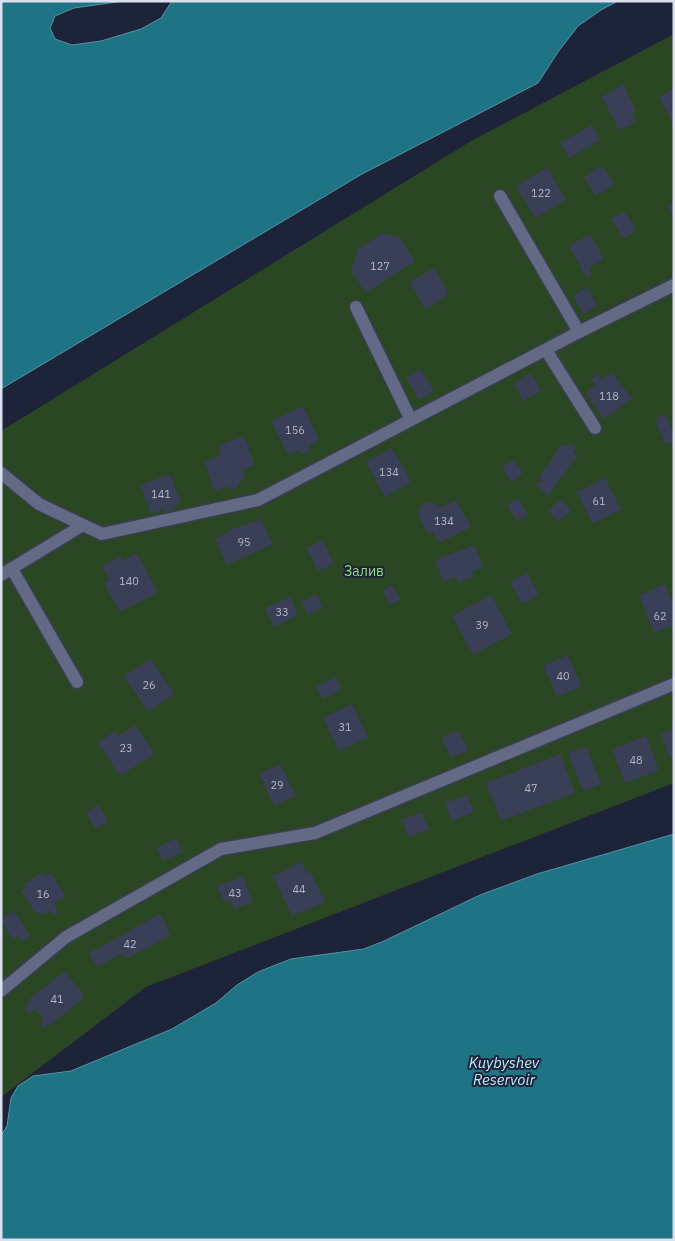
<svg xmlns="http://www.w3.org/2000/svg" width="675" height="1241" font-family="'IBM Plex Sans',sans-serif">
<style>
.green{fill:#2b4623}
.water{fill:#1e7385;stroke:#5794a5}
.building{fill:#383f57}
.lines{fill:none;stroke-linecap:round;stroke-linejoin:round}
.service-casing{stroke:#3a3f52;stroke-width:15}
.service{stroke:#626a85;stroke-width:12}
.labels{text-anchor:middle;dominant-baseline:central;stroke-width:4;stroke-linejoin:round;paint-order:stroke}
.number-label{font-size:11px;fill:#b2b8c9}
.park-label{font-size:14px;fill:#95d884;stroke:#1d2339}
.water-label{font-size:15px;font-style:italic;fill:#bbecf9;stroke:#1d2339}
</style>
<rect width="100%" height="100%" fill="#1d2339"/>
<path class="green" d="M674 34V783L146 987 1 1097V431L471 141Z"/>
<g class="water">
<path d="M1 1H124L74 8 55 16 50 28 55 39 72 45 101 41 141 29 161 18 172 1H618L601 10 578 26 558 52 538 83 362 174 1 389Z"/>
<path d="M674 834V1240H1V1136L7 1126 11 1098 18 1086 33 1076 71 1071 172 1029 216 1003 237 985 258 972 291 959 364 949 384 941 480 895 537 874Z"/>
</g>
<g class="building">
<path d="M623 84 636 111 631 114 636 122 619 130 602 97Z"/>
<path d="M673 89 674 91V125L659 97Z"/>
<path d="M591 125 600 140 569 158 560 143Z"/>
<path d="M602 166 614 184 595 196 584 177Z"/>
<path d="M547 167 566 200 535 218 516 186Z"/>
<path d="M674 202V219L668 205Z"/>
<path d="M624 211 636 230 623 239 611 219Z"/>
<path d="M383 233 400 238 415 261 366 293 351 271 358 249Z"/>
<path d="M590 234 604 259 588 268 592 274 586 277 569 246Z"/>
<path d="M434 268 449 294 425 309 410 282Z"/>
<path d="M587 287 597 305 583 314 573 296Z"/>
<path d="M420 369 434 391 419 400 406 378Z"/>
<path d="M612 372 632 399 604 419 585 392 596 385 591 379 598 374 602 380Z"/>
<path d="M531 373 541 391 523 401 514 383Z"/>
<path d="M303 406 319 440 309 445 311 450 301 455 299 450 288 455 271 421Z"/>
<path d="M665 414 674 434V441L665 444 655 419Z"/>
<path d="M244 436 255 465 242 470 245 479 237 483 238 487 229 490 228 486 215 491 204 462 221 455 218 446Z"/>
<path d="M570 443 576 448 573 452 578 455 548 495 535 485 538 481 541 483 543 481 539 478 562 444 567 447Z"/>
<path d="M392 448 411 482 385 497 366 462Z"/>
<path d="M513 460 523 473 512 482 502 468Z"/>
<path d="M170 474 181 503 173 506 174 510 165 514 164 509 151 514 140 485Z"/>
<path d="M605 478 621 509 593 524 577 492Z"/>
<path d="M518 498 528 515 517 521 507 505Z"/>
<path d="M560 499 571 510 558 522 548 511Z"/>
<path d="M456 500 471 527 439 543 432 531 427 533 418 514 421 506 429 502 437 504 438 508Z"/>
<path d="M261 519 273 544 227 565 215 539 227 533V531Z"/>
<path d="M322 540 334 563 318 571 306 548Z"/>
<path d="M474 545 483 567 472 571 474 576 458 583 456 577 443 582 435 560Z"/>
<path d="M137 553 158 593 120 612 104 583 110 580 102 566 121 556 123 560Z"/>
<path d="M527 573 539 595 522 604 510 582Z"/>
<path d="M665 584 674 606V625L654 633 639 595Z"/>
<path d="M393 585 400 600 390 605 383 590Z"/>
<path d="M317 594 323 607 308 615 301 602Z"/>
<path d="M491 595 512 634 473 655 452 616Z"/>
<path d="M290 597 298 615 274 627 265 608Z"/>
<path d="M568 655 582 686 557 697 543 666Z"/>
<path d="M151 659 174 694 148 712 124 676Z"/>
<path d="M335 677 342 689 323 699 316 687Z"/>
<path d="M352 704 368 737 339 751 323 718Z"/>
<path d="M135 725 154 754 120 776 98 743 115 731 119 736Z"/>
<path d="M674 725V757L670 758 661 734 673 729 671 726Z"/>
<path d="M458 730 468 750 451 758 441 738Z"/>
<path d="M646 736 659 770 625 783 612 749Z"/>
<path d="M586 746 601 784 583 791 568 753Z"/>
<path d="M560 754 575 793 501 821 486 783Z"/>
<path d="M280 764 296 796 274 806 259 774Z"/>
<path d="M467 795 474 812 452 821 445 803Z"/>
<path d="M99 805 108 822 95 829 86 812Z"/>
<path d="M422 812 429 829 409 837 401 820Z"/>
<path d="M176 838 183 852 163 861 157 848Z"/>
<path d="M301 862 307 874 311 872 325 902 292 916 273 876Z"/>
<path d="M43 872 45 876 51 873 65 896 54 903 58 913 54 916 51 911 41 915 39 912 36 914 21 891 27 888 24 884Z"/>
<path d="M243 876 253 902 234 909 230 900 224 902 217 886Z"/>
<path d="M14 911 30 936 22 942 18 936 13 940 1 921V919Z"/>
<path d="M160 914 171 935 126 959 123 953 97 967 89 953Z"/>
<path d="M65 971 85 997 49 1026 48 1024 44 1028 40 1023 44 1019 35 1009 29 1013 24 1008 30 1003 28 1000Z"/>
</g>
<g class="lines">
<g class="service-casing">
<g id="service">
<path d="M500 196 579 332"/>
<path d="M356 307 411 420"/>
<path d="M546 350 595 428"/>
<path d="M1 473 39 504 102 534 258 500 579 332 674 285"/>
<path d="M12 569 77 682"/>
<path d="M1 575 83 525"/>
<path d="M1 991 66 937 221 849 315 833 674 684"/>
</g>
</g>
<use href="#service" class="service"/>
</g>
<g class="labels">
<g class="number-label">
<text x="541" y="193">122</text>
<text x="380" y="266">127</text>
<text x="609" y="396">118</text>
<text x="295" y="430">156</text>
<text x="389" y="472">134</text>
<text x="161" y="494">141</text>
<text x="599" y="501">61</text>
<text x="444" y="521">134</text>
<text x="244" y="542">95</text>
<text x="129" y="581">140</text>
<text x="282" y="612">33</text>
<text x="660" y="616">62</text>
<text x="482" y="625">39</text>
<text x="563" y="676">40</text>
<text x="149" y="685">26</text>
<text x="345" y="727">31</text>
<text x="126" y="748">23</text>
<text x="636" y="760">48</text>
<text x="277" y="785">29</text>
<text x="531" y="788">47</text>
<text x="299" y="889">44</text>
<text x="235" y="893">43</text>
<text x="43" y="894">16</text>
<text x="130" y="944">42</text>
<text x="57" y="999">41</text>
</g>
<g class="park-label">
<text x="364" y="571">Залив</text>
</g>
<g class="water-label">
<text x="504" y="1062">Kuybyshev<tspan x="504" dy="17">Reservoir</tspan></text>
</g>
</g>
<rect width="675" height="1241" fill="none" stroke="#dbe0ef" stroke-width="5"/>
</svg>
